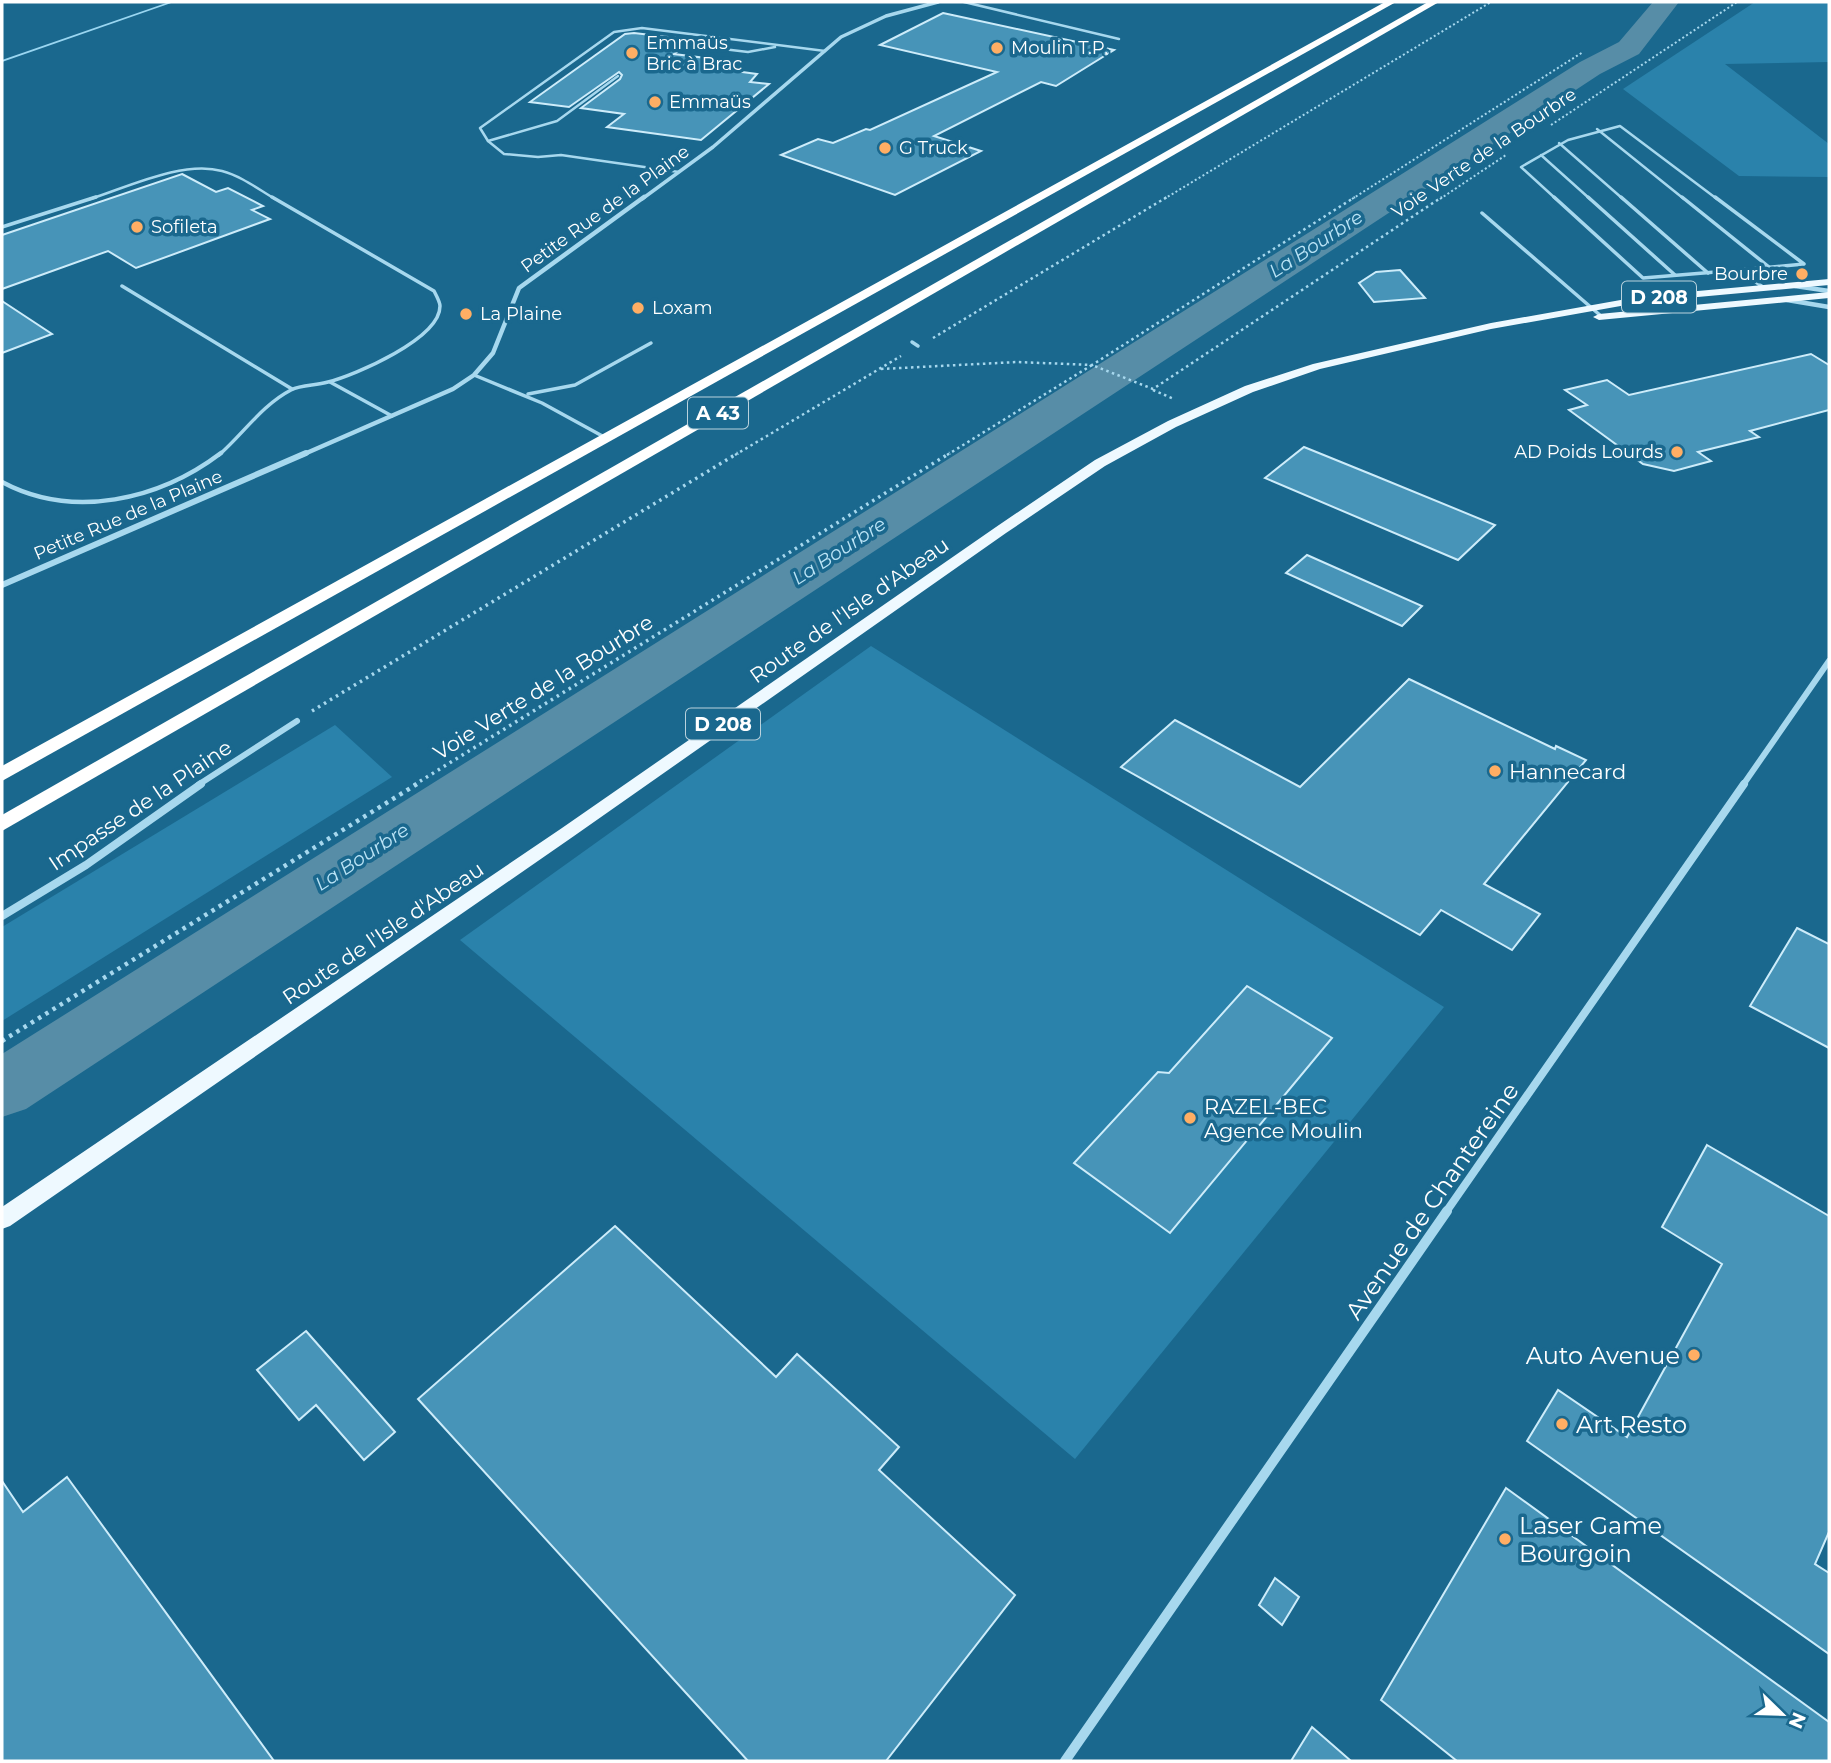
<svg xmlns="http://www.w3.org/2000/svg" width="1831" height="1763" font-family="Montserrat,sans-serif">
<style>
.green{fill:#2a82ab}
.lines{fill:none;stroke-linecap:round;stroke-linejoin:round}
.stream{fill:#9ad6f1;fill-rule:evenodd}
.river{fill:#578da7;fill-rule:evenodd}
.building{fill:#4794b8;stroke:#cdecfa;stroke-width:2}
.path-far3{stroke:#a7d8ee;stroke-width:2;stroke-dasharray:2 2.5;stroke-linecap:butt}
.path-far2{stroke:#a7d8ee;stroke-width:2.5;stroke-dasharray:2.5 3.5;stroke-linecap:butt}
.path-far1{stroke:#a7d8ee;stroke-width:3.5;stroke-dasharray:2.5 4.5;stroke-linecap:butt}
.path{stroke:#a7d8ee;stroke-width:4.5;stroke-dasharray:3.5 5;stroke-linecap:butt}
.lane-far2{stroke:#a7d8ee;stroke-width:2.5}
.lane-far1{stroke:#a7d8ee;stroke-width:3.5}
.lane{stroke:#a7d8ee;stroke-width:4.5}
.street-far4{stroke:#a7d8ee;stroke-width:3.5}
.street-far3{stroke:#a7d8ee;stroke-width:4.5}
.street-far2{stroke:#a7d8ee;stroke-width:6}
.street-far1{stroke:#a7d8ee;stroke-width:8}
.street{stroke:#a7d8ee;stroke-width:10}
.primary{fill:#eef9ff;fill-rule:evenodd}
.highway{fill:#fff;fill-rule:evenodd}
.poi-dot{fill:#ffae64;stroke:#1a688e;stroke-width:2.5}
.labels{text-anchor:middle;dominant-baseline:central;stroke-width:7;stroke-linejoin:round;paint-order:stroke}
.far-poi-label{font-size:18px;fill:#fff;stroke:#1a688e;text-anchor:start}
.far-street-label{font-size:18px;fill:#fff;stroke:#1a688e}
.far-water-label{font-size:19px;font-style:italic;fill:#bbe4f6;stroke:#1a688e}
.shield{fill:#1a688e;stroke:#bad2dd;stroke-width:2}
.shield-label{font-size:19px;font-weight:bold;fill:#fff}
.street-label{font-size:21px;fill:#fff;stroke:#1a688e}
.poi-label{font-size:21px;fill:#fff;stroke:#1a688e;text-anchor:start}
.near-street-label{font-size:24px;fill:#fff;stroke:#1a688e}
.near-poi-label{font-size:24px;fill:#fff;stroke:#1a688e;text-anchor:start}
</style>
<rect width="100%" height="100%" fill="#1a688e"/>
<g class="green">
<path d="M1755 2H1829V62L1725 64 1829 144V177L1739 176 1623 89Z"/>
<path d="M871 646 1444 1007 1075 1459 460 940Z"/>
<path d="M335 725 392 777 2 1021V927Z"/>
</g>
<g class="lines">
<path class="stream" d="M169 2H174L2 62V60Z"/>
<path class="river" d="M1653 2H1679L1639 54 1600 74 26 1109 2 1117V1054L1580 62 1619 42Z"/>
</g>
<g class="building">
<path d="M943 13 1114 50 1056 86 1041 82 934 136 981 151 895 195 781 155 818 139 833 143 866 129 870 130 997 72 880 45Z"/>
<path d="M634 33 693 40 674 54 722 60 713 68 757 74 750 82 769 84 701 140 607 127 624 114 581 108 620 79 622 75 619 72 569 107 530 102 625 34Z"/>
<path d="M182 174 216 192 228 188 263 206 252 210 270 219 136 268 108 251 2 289V235Z"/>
<path d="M1400 270 1425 298 1374 302 1359 283 1376 272Z"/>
<path d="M2 301 52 334 2 353Z"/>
<path d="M1811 354 1829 365V410L1750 431 1759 437 1698 452 1711 461 1674 471 1643 464 1569 410 1587 405 1565 390 1607 380 1629 395Z"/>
<path d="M1304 447 1373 475 1495 525 1458 560 1265 478Z"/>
<path d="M1307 555 1422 606 1402 626 1286 573Z"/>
<path d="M1409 679 1555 749 1556 746 1586 760 1484 884 1540 914 1512 950 1441 910 1420 935 1121 767 1175 720 1300 787Z"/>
<path d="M1797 928 1829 944V1048L1750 1006Z"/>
<path d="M1247 986 1332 1038 1170 1233 1074 1163 1158 1072 1169 1073Z"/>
<path d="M1707 1145 1829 1216V1532L1815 1564 1829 1573V1654L1527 1441 1558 1390 1627 1437 1722 1264 1662 1227Z"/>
<path d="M615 1226 776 1377 797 1354 899 1447 879 1470 1015 1595 886 1761H748L418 1399Z"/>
<path d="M306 1331 395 1432 364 1460 316 1405 299 1420 257 1370Z"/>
<path d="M67 1477 274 1761H2V1481L23 1512Z"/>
<path d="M1506 1488 1829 1722V1761H1457L1381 1700Z"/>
<path d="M1275 1578 1299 1597 1282 1625 1259 1605Z"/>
<path d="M1312 1727 1351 1761H1291Z"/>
</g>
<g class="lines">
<g class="path-far3">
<path d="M1551 125 1737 2"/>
<path d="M1164 199 1491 2"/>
<path d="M1352 199 1583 52"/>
<path d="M1440 199 1506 155"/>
</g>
<g class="path-far2">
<path d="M933 338 1167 197"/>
<path d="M881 369 1017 362 1092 365 1355 197"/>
<path d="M1153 390 1174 399"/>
<path d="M735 455 901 356"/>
<path d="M947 455 1092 365 1153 389 1442 197"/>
</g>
<g class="path-far1">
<path d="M312 711 738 453"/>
<path d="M414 785 950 453"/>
</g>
<path class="path" d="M2 1041 417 784"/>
<g class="lane-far2">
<path d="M964 2 1119 39"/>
<path d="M698 46 748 52 775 47"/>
<path d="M1597 129 1684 199"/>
<path d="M488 141 557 121 618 76"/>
<path d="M1559 143 1623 199"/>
<path d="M1541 155 1590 199"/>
<path d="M679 172 561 155 538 157 504 154 488 141 480 128 614 32 642 28 825 51"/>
<path d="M90 199C128 187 183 160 222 171 241 176 258 189 275 199"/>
<path d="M1556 199 1521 167 1568 140 1620 126 1717 199"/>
</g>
<g class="lane-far1">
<path d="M1554 197 1643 278 1740 270"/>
<path d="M1588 197 1675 275"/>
<path d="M1621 197 1708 273"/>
<path d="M1682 197 1769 267"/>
<path d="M1715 197 1804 264 1740 270"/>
<path d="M1482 213 1601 316"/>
<path d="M2 227 96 197"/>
<path d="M1740 270 1764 288"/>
<path d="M122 286 292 389"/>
<path d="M912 342 918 346"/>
<path d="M474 375 542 403 606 438"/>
<path d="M330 382 392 416"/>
<path d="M528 394 575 385 651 343"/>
<path d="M219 455C243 434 262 405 291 390 302 384 315 386 328 382 355 375 440 339 440 306 440 302 436 295 434 291L272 197"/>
</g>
<path class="lane" d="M2 482C73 520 159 500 221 453"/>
<path class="street-far4" d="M642 199 713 147 841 37 886 16 938 2"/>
<g class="street-far3">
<path d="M1795 286 1829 291"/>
<path d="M1787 300 1829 307"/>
<path d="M302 455 453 389 474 375 493 353 519 288 644 197"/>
</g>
<g class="street-far2">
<path d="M2 585 306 453"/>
<path d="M198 785 297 721"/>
<path d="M1743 785 1829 661"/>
</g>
<g class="street-far1">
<path d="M2 916 86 865 201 784"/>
<path d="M1446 1212 1744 784"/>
</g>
<path class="street" d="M1065 1761 1447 1211"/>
<g class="primary">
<path d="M1829 279V285L1643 302 1491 329 1320 369 1253 392 1176 427 1105 466 1006 533 574 836 10 1226 2 1229V1207L562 828 996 527 1095 460 1168 421 1245 386 1313 364 1491 323 1643 296Z"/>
<path d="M1829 292V298L1599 320 1593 317 1599 314Z"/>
</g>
<g class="highway">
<path d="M1385 2H1396L2 781V766Z"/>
<path d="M1428 2H1439L2 831V815Z"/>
</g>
</g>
<g class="poi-dot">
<circle cx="997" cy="48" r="7"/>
<circle cx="632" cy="53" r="7"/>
<circle cx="655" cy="102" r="7"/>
<circle cx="885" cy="148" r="7"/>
<circle cx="137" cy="227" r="7"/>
<circle cx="1802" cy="274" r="7"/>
<circle cx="638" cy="308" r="7"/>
<circle cx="466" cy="314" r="7"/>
<circle cx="1677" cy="452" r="7"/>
<circle cx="1495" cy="771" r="7"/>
<circle cx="1190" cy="1118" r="7"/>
<circle cx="1694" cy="1355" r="7"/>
<circle cx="1562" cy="1424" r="7"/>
<circle cx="1505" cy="1539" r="7"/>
</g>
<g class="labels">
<g class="far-poi-label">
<text x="646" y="43">Emmaüs<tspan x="646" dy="21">Bric à Brac</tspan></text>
<text x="1011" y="48">Moulin T.P.</text>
<text x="669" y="102">Emmaüs</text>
<text x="899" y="148">G Truck</text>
<text x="151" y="227">Sofileta</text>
<text x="1788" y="274" text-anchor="end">Bourbre</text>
<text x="652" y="308">Loxam</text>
<text x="480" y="314">La Plaine</text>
<text x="1663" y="452" text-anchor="end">AD Poids Lourds</text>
</g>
<g class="far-street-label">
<text transform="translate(1484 153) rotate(-34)">Voie Verte de la Bourbre</text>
<text transform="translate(605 209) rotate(-36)">Petite Rue de la Plaine</text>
<text transform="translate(128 515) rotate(-23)">Petite Rue de la Plaine</text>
</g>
<g class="far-water-label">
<text transform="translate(1316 244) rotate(-33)">La Bourbre</text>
<text transform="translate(839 551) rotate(-33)">La Bourbre</text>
<text transform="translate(362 857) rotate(-33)">La Bourbre</text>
</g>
<g class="shield">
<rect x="1622" y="281.5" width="74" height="31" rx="5"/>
<rect x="688" y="397.5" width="60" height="31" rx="5"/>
<rect x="686" y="708.5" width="74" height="31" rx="5"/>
</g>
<g class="shield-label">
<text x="1659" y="297">D 208</text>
<text x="718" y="413">A 43</text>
<text x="723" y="724">D 208</text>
</g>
<g class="street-label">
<text transform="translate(849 610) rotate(-35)">Route de l'Isle d'Abeau</text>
<text transform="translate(543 687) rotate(-32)">Voie Verte de la Bourbre</text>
<text transform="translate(140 805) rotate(-34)">Impasse de la Plaine</text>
<text transform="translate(383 933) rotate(-34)">Route de l'Isle d'Abeau</text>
</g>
<g class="poi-label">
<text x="1509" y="771">Hannecard</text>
<text x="1204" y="1106">RAZEL-BEC<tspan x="1204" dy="24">Agence Moulin</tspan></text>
</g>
<g class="near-street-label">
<text transform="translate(1432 1201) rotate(-55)">Avenue de Chantereine</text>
</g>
<g class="near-poi-label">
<text x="1680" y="1355" text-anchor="end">Auto Avenue</text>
<text x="1576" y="1424">Art Resto</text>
<text x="1519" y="1525">Laser Game<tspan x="1519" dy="28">Bourgoin</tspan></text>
</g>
</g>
<rect width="1831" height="1763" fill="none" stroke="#ffffff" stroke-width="7"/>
<g transform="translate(1782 1714) rotate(113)" stroke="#1a688e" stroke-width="5" paint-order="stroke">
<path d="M0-5L12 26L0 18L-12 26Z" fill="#ffffff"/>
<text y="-10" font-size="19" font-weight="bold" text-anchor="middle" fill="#ffffff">N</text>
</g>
</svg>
